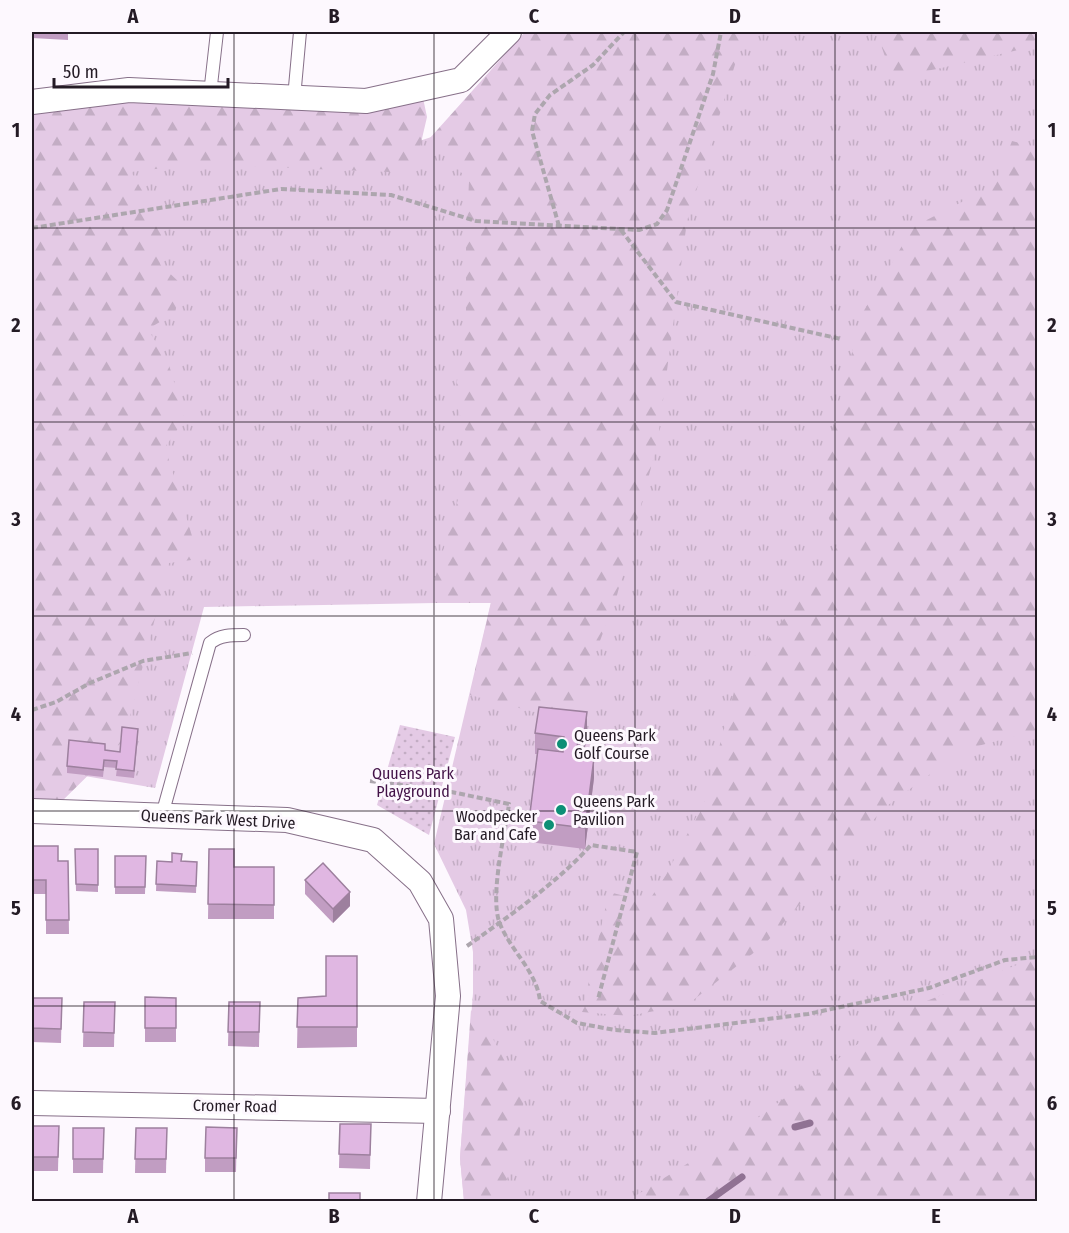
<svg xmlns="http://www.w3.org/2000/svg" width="1069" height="1233" font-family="'Fira Sans Condensed',sans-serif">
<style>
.grass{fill:url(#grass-tufts)}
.forest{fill:url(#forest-firs)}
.park{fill:url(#park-dots)}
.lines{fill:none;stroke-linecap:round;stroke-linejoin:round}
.stream{stroke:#907293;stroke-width:7}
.lane-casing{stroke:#877089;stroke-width:14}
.street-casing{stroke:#877089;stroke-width:26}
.path{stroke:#ada6ae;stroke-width:4;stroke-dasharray:6 3;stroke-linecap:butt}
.lane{stroke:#fff;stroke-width:12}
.street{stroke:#fff;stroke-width:24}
.wall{fill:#c19dc2}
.shaded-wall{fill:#9d809e}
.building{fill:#e0b7e2;stroke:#9d809e;stroke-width:1.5}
.grid{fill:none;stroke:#241b25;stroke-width:1.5;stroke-opacity:0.55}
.poi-dot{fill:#0d8f76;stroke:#fdf8fe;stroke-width:2}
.labels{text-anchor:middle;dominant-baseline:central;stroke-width:6;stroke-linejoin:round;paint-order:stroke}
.poi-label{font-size:16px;fill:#241b25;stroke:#fdf8fe;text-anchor:start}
.park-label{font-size:16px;fill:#421247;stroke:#fdf8fe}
.street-label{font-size:16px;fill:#241b25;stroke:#fdf8fe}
.neatline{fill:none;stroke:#241b25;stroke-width:2}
.grid-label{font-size:20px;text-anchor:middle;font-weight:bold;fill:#241b25}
</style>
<defs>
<pattern id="grass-tufts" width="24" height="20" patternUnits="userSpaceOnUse" patternTransform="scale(1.5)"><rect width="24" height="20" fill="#e4cae5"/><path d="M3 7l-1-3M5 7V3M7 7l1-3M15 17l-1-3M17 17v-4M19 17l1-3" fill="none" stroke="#c3adc4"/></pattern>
<pattern id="forest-firs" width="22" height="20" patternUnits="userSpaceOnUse" patternTransform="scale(1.5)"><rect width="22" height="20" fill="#e4cae5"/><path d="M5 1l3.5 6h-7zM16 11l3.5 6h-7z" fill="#c3adc4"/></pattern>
<pattern id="park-dots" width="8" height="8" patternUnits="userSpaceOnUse" patternTransform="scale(1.5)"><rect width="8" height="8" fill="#e4cae5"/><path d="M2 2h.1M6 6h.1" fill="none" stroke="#c3adc4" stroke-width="1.8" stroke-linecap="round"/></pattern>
</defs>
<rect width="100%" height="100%" fill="#fdf8fe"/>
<path class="grass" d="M607 32H1037V1201H464L460 1158 473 993V952L466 910 434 844 491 602 204 607 155 788 32 767V152L398 148 489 118Z"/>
<g class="forest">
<path d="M525 32H745L687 221 657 445 616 599 593 659 590 704 534 712 470 695 491 603H428L459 496 467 435 454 398 466 331V248L469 181 430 138Z"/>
<path d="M887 32H1037L1038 37 1027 48 937 69 892 77 881 45Z"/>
<path d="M423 98 427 117 414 173 196 164 131 172 162 224 160 264 181 284 175 313 148 329 169 365 185 419 165 447 199 559 169 563 124 740 54 809 32 807V114L127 101Z"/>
<path d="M1012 141 1038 148 1037 730 963 750 884 808 765 944 687 1005 628 1016 582 1012 609 892 648 902 666 875 705 800 738 677 814 581 839 543 823 504 828 445 862 314 913 227 995 185Z"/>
<path d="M1037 957V1201H627L740 1131 904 1010Z"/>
<path d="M471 1010 492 1037 524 1098 518 1148 500 1199 501 1201H464L460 1158Z"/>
</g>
<path class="park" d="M400 725 455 737 429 835 377 805Z"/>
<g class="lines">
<g class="stream">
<path d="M795 1127 810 1123"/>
<path d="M707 1202 742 1177"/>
</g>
<g class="lane-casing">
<g id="lane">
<path d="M210 94 217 32"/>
<path d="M294 98 300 32"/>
<path d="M162 815 210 643C220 635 231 635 244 635"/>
</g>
</g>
<g class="street-casing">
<g id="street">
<path d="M32 102 129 90 366 101 461 80 509 32"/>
<path d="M32 811 287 820 373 840 420 882 441 919 448 996 429 1202"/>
<path d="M32 1103 438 1111"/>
</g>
</g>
<g class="path">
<path d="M559 226 532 131 535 114 550 95 593 65 624 32"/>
<path d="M32 228 281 189 391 195 476 221 639 230 657 224 667 210 713 74 721 32"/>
<path d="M621 230 676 302 841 339"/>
<path d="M32 710 56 702 90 683 143 661 192 653"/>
<path d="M370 781 447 791 509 804C505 834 489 897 500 924 511 951 537 972 540 1001L577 1023 615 1030 655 1033 808 1014 929 988 1005 960 1038 957"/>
<path d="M467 946C507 918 559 881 591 845L637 852 598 999"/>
</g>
<use href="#lane" class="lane"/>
<use href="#street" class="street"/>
</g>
<g class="wall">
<path d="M32 32H68V40L32 38Z"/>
<path d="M235 32H264L236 33Z"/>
<path d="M535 733H587L584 756 594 778 585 849 529 842V821L537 754H535Z"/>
<path d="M138 736 134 778 116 776 117 768 104 767 103 777 67 773V766L105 750 120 752Z"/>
<path d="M32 846 58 861H68L69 934H46V894H32Z"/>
<path d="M75 849H98V892L76 891Z"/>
<path d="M209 849 234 867H274V919H208Z"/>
<path d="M115 856H146L145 894H115Z"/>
<path d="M157 861 197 862 196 893 156 891Z"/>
<path d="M305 880 350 906 333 923 305 894Z"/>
<path d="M357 956V1047L297 1048 298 998 326 996Z"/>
<path d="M145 997 176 998V1042H145Z"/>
<path d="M32 998H62L61 1043 32 1042Z"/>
<path d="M84 1002H115L114 1047H83Z"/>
<path d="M229 1002H260L259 1047 228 1046Z"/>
<path d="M340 1124H371L370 1169 339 1168Z"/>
<path d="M32 1126H59L58 1171H32Z"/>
<path d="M73 1128H104L103 1173H73Z"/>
<path d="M136 1128H167L166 1173H135Z"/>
<path d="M237 1128 236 1172H205V1158Z"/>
</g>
<g class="shaded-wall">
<path d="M587 712V733L583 761V741Z"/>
<path d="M594 758V778L585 849V828Z"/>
<path d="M350 892V906L333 923V909Z"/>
</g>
<g class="building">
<path d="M539 707 587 712 583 741 578 740 576 755 594 758 585 828 529 821 538 749 563 752 564 737 535 733Z"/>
<path d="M122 727 138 729 134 771 116 769 117 761 104 760 103 770 67 766 69 740 105 744V750L120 752Z"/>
<path d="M32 846H58V861H68L69 920H46V880H32Z"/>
<path d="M75 849H98V885L76 884Z"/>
<path d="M209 849H234V867H274V905L208 904Z"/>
<path d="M172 853 182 854 181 861 197 862 196 886 156 884 157 861 172 862Z"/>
<path d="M115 856H146L145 887H115Z"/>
<path d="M323 863 350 892 333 909 305 880Z"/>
<path d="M326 956H357V1027H297L298 998 326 996Z"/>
<path d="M145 997 176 998V1028H145Z"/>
<path d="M32 998H62L61 1029 32 1028Z"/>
<path d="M84 1002H115L114 1033 83 1032Z"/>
<path d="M229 1002H260L259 1032H228Z"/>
<path d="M340 1124H371L370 1155 339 1154Z"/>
<path d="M32 1126H59L58 1157H32Z"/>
<path d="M206 1127 237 1128 236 1158H205Z"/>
<path d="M73 1128H104L103 1159H73Z"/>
<path d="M136 1128H167L166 1159H135Z"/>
<rect x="329" y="1193" width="31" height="9"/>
</g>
<path class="grid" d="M234 32V1202M434 32V1202M635 32V1202M835 32V1202M32 228H1038M32 422H1038M32 616H1038M32 811H1038M32 1006H1038"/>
<g class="poi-dot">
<circle cx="562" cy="744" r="6"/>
<circle cx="561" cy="810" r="6"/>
<circle cx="549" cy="825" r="6"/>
</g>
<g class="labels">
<g class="poi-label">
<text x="574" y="735">Queens Park<tspan x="574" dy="18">Golf Course</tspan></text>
<text x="573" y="801">Queens Park<tspan x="573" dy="18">Pavilion</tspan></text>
<text x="537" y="816" text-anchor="end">Woodpecker<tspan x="537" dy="18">Bar and Cafe</tspan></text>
</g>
<g class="park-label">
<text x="413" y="773">Quuens Park<tspan x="413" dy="18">Playground</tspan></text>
</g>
<g class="street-label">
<text transform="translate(218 819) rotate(3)">Queens Park West Drive</text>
<text transform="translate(235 1106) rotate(1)">Cromer Road</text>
</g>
</g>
<rect width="1069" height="1233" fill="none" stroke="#fdf8fe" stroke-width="66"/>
<path d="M54 78v9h174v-9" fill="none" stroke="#241b25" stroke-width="3"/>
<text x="63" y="78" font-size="18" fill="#241b25" stroke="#fdf8fe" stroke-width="4.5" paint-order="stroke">50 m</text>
<rect x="33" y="33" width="1003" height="1167" class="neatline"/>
<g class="grid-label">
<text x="133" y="23">A</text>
<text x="334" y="23">B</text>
<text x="534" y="23">C</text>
<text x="735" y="23">D</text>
<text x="936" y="23">E</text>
<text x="16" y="137">1</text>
<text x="1052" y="137">1</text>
<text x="16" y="332">2</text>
<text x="1052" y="332">2</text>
<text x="16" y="526">3</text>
<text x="1052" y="526">3</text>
<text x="16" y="721">4</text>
<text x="1052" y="721">4</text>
<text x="16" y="915">5</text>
<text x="1052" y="915">5</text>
<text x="16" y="1110">6</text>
<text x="1052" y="1110">6</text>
<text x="133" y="1223">A</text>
<text x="334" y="1223">B</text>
<text x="534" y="1223">C</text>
<text x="735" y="1223">D</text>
<text x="936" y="1223">E</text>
</g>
</svg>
